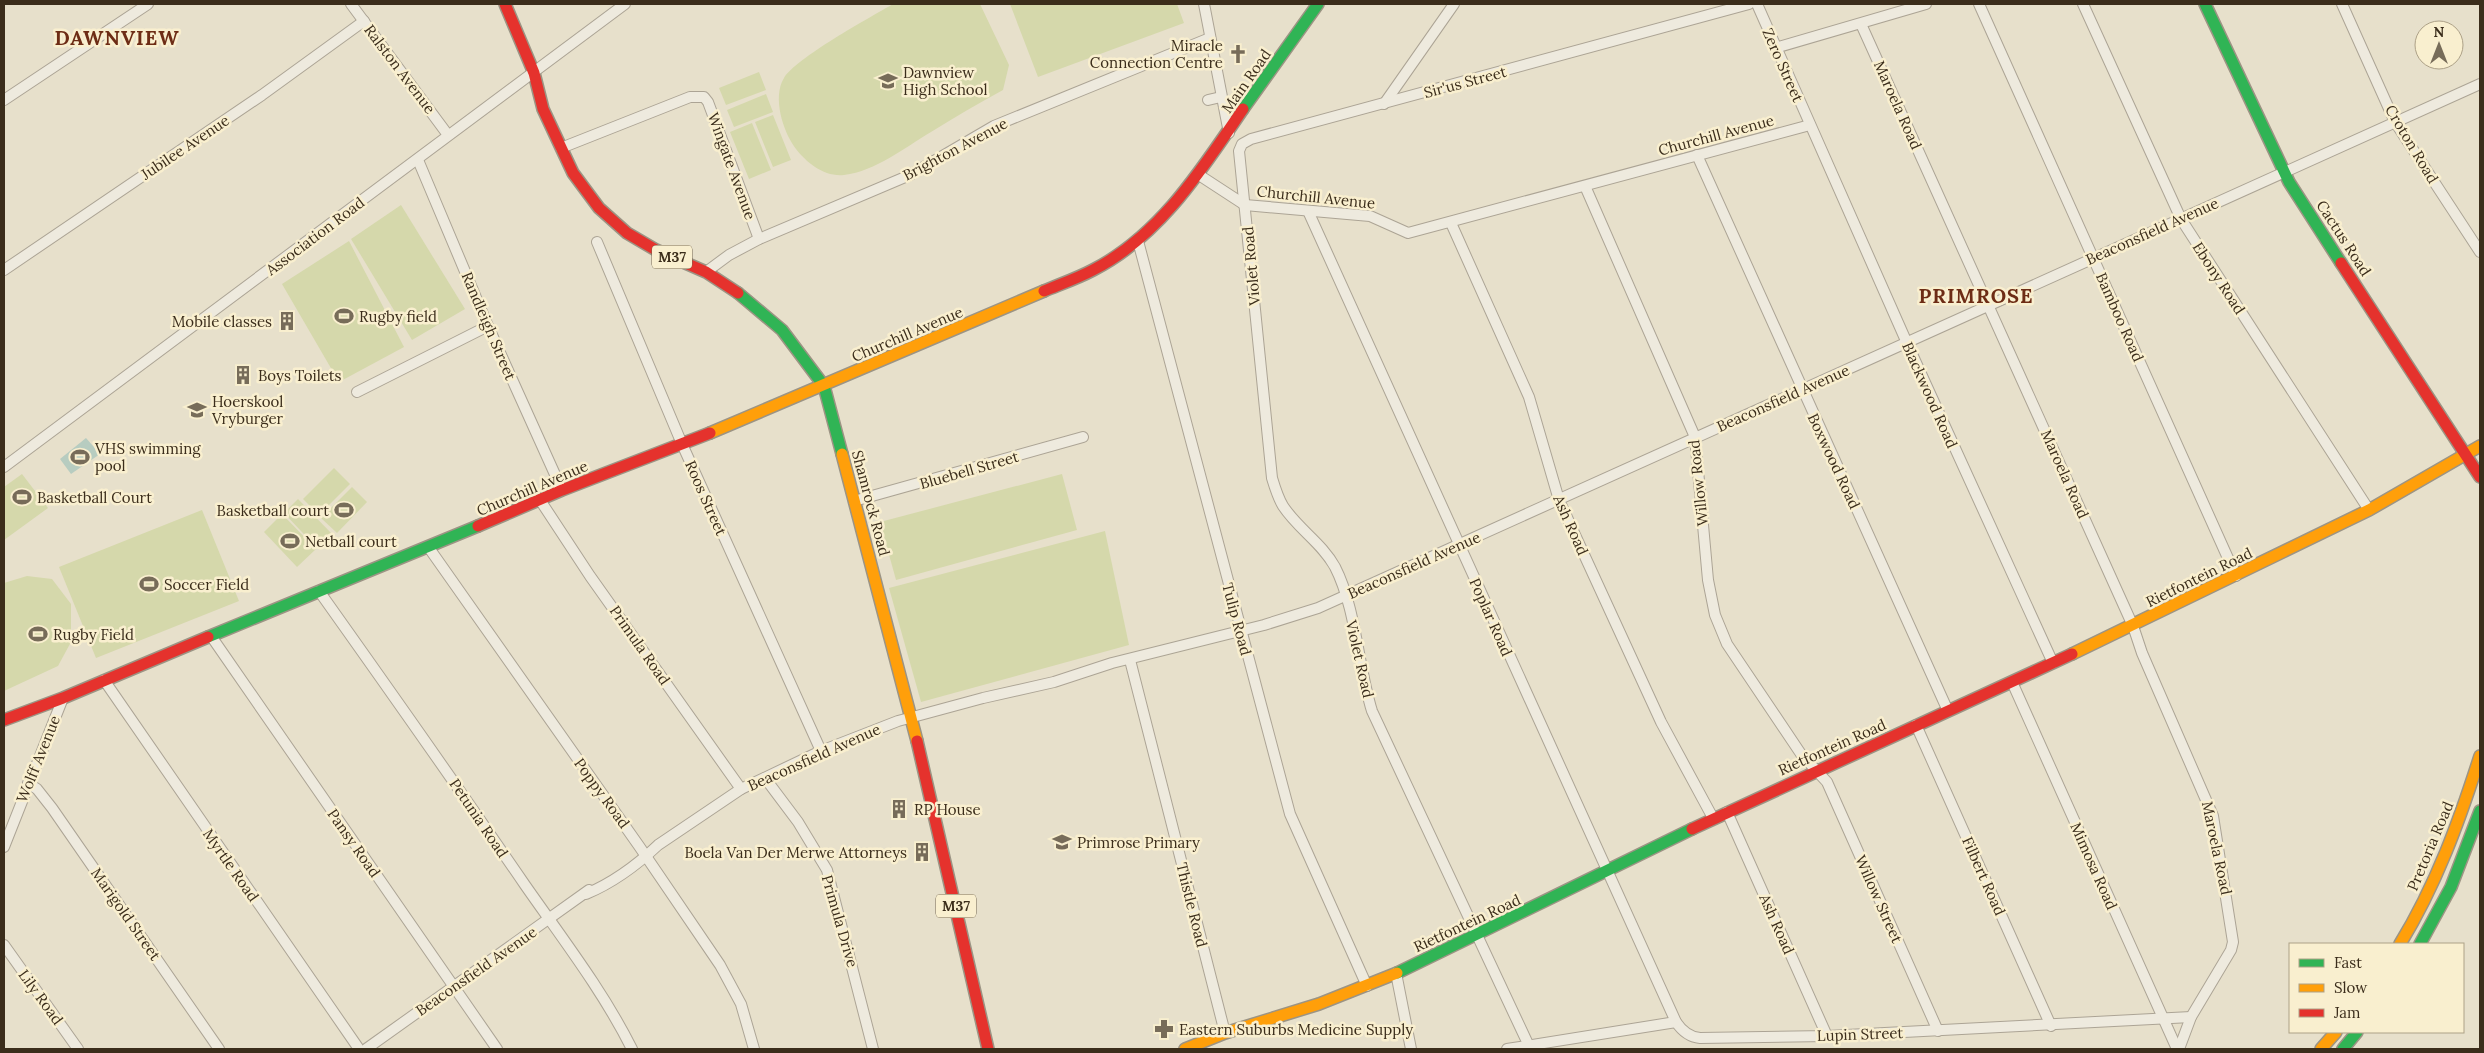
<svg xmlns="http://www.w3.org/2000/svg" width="2484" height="1053" font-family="Lora,serif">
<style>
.green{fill:#d5d8ab}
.water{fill:#b7ccc0}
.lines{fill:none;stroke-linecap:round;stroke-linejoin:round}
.street-casing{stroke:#aca495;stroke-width:12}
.fast-casing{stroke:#9c9484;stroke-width:14}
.slow-casing{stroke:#9c9484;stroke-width:14}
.jam-casing{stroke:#9c9484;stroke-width:14}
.street{stroke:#eeeade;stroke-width:10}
.fast{stroke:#30b455;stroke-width:11}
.slow{stroke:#ff9f0a;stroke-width:11}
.jam{stroke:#e5322d;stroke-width:11}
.labels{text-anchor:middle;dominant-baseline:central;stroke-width:5;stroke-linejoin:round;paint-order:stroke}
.shield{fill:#f9efcf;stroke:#746751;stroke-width:1}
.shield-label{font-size:14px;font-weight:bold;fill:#3b2d1b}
.poi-label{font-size:15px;fill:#3b2d1b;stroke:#f9efcf;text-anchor:start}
.street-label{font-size:15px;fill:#3b2d1b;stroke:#f9efcf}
.district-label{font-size:20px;font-weight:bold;letter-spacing:1px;fill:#6d2c15;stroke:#f9efcf}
</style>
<rect width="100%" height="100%" fill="#e7e0cb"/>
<g class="green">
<path d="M893 4H980L1009 65 1003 90C979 103 955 117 931 132 904 148 876 171 844 175 824 177 807 163 796 149 783 132 772 97 784 78 796 58 869 18 893 4Z"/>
<path d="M1010 4H1177L1184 23 1038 77Z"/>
<path d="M759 72 766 90 726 105 719 88Z"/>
<path d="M766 94 773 112 734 127 727 110Z"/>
<path d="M773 115 791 160 773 167 755 122Z"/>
<path d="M752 123 771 170 749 179 730 132Z"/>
<path d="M401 205 465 309 412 340 351 239Z"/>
<path d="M349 241 404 347 339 382 282 284Z"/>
<path d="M334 468 350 484 319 515 303 499Z"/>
<path d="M22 474 48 508 4 540V487Z"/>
<path d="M1062 474 1077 530 896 580 880 522Z"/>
<path d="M352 487 367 502 337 533 321 518Z"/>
<path d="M298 499 332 534 317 548 284 513Z"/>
<path d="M202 510 239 601 96 658 59 567Z"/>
<path d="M282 514 316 549 297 567 264 532Z"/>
<path d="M1105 531 1129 645 921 702 889 588Z"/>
<path d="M27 576 52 579 71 604V642L58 666 4 691V583Z"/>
</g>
<path class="water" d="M86 438 100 454 71 474 60 459Z"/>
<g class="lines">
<g class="street-casing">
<g id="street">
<path d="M351 4 448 135"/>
<path d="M1204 4 1229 133"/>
<path d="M1757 4 1907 343 2053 663"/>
<path d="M1979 4 2236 576"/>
<path d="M2083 4 2181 219 2369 510"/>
<path d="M2342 4 2395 122 2480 252"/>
<path d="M1861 24 2133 626 2142 653 2213 816 2233 942 2231 950 2191 1017 2179 1049"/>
<path d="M1775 48 1926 4"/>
<path d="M4 100 148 4"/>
<path d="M1208 100 1221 97"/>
<path d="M1384 104 1454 4"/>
<path d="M561 148 690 97H704L708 102 759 239"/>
<path d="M1697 155 1948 711"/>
<path d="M418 160 488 326 562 490"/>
<path d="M1199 175 1245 205 1370 216 1408 233 1810 125"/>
<path d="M1585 186 1695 437 1708 580 1715 615 1727 644 1801 754 1827 782 1938 1031"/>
<path d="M1308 211 1676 1022C1682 1031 1689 1037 1700 1038L1827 1036 2191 1017"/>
<path d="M1451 223 1529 397 1559 500 1661 722 1713 818"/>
<path d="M1138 241 1290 814 1367 986"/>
<path d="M597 242 682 444 821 751"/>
<path d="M4 270 262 95 364 21"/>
<path d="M706 272 729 255 759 239 910 175 994 126 1210 38"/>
<path d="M357 392 488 326"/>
<path d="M4 467 625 4"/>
<path d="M540 500 590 576 741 789"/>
<path d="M854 501 1083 437"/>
<path d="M429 548 639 846 720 965 741 1004 754 1049"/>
<path d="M319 591C388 688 457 786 525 885 562 938 603 991 632 1049"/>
<path d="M211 636 497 1049"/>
<path d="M1130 660 1225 1033"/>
<path d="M104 680 359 1049"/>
<path d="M2012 682 2177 1049"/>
<path d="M1916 725 2051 1026"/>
<path d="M765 778 798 822 827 870 873 1049"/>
<path d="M28 783 37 789 52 808 219 1049"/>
<path d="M1727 812 1827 1036"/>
<path d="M4 847 63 698"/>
<path d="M586 894C612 883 638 864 658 845L741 789 821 751 898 721 983 698 1054 682 1112 663 1264 625 1318 608 2480 84"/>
<path d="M4 945 78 1049"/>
<path d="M1396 973 1411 1049"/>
<path d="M1529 1046 1372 711C1358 666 1356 608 1335 567 1322 543 1298 529 1283 506 1278 498 1275 488 1272 478L1239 151 1242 144 1251 139 1749 4"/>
<path d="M366 1049 589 890"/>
<path d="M1507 1049 1676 1022"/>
</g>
</g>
<g class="fast-casing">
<g id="fast">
<path d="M2205 4 2289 182 2341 263"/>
<path d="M1243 109 1318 4"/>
<path d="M738 293 782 330 824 386 842 454"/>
<path d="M208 637 478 526"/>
<path d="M2420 944 2451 887 2480 811"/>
<path d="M1397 973 1692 829"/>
<path d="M2343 1049 2357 1032"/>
</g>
</g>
<g class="slow-casing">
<g id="slow">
<path d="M710 433 1044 291"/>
<path d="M842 454 917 741"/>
<path d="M2072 654 2369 510 2480 446"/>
<path d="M2400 944C2436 885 2459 822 2480 756"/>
<path d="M1185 1049 1225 1033 1319 1004 1397 973"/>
<path d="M2321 1049 2336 1032"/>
</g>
</g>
<g class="jam-casing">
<g id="jam">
<path d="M505 4 534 73 543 109 573 173 599 208 627 233 656 250 706 272 738 293"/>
<path d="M2341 263 2480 477"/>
<path d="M1044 291C1061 284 1078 278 1093 270 1160 236 1202 169 1243 109"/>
<path d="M478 526 562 490 710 433"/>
<path d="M4 720 63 698 208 637"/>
<path d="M917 741 988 1049"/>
<path d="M1692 829 2072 654"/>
</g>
</g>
<use href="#street" class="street"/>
<use href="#fast" class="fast"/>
<use href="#slow" class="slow"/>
<use href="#jam" class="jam"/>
</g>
<defs>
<g id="church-bare" transform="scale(1.5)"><path d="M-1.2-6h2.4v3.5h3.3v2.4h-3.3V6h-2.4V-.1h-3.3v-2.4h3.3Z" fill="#776c59" stroke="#f9efcf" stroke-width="2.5" paint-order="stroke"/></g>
<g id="school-bare" transform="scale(1.5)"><path d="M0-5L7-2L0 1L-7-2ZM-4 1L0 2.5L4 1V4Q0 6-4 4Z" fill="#776c59" stroke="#f9efcf" stroke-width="2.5" paint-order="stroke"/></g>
<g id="stadium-bare" transform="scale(1.5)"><path d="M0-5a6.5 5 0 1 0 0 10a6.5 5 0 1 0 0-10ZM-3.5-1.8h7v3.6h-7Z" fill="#776c59" stroke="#f9efcf" stroke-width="2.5" paint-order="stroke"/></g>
<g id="building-bare" transform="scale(1.5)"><path d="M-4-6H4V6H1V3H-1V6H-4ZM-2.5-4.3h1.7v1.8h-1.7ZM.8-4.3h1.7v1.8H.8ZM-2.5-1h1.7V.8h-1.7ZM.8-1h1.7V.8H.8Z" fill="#776c59" stroke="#f9efcf" stroke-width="2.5" paint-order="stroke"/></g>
<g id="pharmacy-bare" transform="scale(1.5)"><path d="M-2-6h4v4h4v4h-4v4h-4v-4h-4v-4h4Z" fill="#776c59" stroke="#f9efcf" stroke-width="2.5" paint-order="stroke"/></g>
</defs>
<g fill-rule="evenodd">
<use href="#church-bare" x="1238" y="54"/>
<use href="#school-bare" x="888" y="81"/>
<use href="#stadium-bare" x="344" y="316"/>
<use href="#building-bare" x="287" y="321"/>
<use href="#building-bare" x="243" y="375"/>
<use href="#school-bare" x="197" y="410"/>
<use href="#stadium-bare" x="80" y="457"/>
<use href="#stadium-bare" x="22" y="497"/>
<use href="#stadium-bare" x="344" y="510"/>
<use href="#stadium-bare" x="290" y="541"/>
<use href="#stadium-bare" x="149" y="584"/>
<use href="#stadium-bare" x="38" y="634"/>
<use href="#building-bare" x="899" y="809"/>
<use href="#school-bare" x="1062" y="842"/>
<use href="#building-bare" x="922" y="852"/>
<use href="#pharmacy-bare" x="1164" y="1029"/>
</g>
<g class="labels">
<g class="shield">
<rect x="652" y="245.5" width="40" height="23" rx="4"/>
<rect x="936" y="894.5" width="40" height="23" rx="4"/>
</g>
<g class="shield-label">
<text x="672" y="257">M37</text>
<text x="956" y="906">M37</text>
</g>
<g class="poi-label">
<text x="1223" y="45" text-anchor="end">Miracle<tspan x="1223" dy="17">Connection Centre</tspan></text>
<text x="903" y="72">Dawnview<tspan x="903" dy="17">High School</tspan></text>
<text x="359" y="316">Rugby field</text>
<text x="272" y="321" text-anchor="end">Mobile classes</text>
<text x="258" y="375">Boys Toilets</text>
<text x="212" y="401">Hoerskool<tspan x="212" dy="17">Vryburger</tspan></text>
<text x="95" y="448">VHS swimming<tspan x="95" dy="17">pool</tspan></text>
<text x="37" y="497">Basketball Court</text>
<text x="329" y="510" text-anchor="end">Basketball court</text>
<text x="305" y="541">Netball court</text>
<text x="164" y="584">Soccer Field</text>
<text x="53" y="634">Rugby Field</text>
<text x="914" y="809">RP House</text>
<text x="1077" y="842">Primrose Primary</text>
<text x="907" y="852" text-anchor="end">Boela Van Der Merwe Attorneys</text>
<text x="1179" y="1029">Eastern Suburbs Medicine Supply</text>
</g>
<g class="street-label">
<text transform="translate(1783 65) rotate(66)">Zero Street</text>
<text transform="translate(400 69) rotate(53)">Ralston Avenue</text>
<text transform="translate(1246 81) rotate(-55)">Main Road</text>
<text transform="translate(1465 82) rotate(-15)">Sir'us Street</text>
<text transform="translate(1898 105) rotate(66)">Maroela Road</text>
<text transform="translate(1716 135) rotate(-15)">Churchill Avenue</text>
<text transform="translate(2412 144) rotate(59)">Croton Road</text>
<text transform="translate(185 147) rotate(-34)">Jubilee Avenue</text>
<text transform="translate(955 149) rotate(-28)">Brighton Avenue</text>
<text transform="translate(732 166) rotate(70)">Wingate Avenue</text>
<text transform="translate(1316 197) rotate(6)">Churchill Avenue</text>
<text transform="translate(2152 231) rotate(-24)">Beaconsfield Avenue</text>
<text transform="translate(315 236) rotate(-37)">Association Road</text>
<text transform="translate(2344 238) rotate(57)">Cactus Road</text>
<text transform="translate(1251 266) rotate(-95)">Violet Road</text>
<text transform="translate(2219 278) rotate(57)">Ebony Road</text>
<text transform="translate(2120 317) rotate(66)">Bamboo Road</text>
<text transform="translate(489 326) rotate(67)">Randleigh Street</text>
<text transform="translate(907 334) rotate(-23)">Churchill Avenue</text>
<text transform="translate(1930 395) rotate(66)">Blackwood Road</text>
<text transform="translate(1783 398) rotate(-24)">Beaconsfield Avenue</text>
<text transform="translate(1834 461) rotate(65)">Boxwood Road</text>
<text transform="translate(969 470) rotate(-16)">Bluebell Street</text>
<text transform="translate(2065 474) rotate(66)">Maroela Road</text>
<text transform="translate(1698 483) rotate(-96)">Willow Road</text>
<text transform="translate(532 488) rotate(-23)">Churchill Avenue</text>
<text transform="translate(706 498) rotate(66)">Roos Street</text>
<text transform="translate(871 503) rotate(75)">Shamrock Road</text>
<text transform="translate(1571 525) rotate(66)">Ash Road</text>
<text transform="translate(1414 565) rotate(-24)">Beaconsfield Avenue</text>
<text transform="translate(2199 577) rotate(-26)">Rietfontein Road</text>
<text transform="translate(1491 617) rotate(66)">Poplar Road</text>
<text transform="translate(1237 619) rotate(75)">Tulip Road</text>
<text transform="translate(640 645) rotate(55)">Primula Road</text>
<text transform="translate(1360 659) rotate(77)">Violet Road</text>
<text transform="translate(1832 747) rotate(-24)">Rietfontein Road</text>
<text transform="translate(814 757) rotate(-24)">Beaconsfield Avenue</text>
<text transform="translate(38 759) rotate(-68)">Wolff Avenue</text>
<text transform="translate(602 793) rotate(54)">Poppy Road</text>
<text transform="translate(479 818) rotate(56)">Petunia Road</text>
<text transform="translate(354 843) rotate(55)">Pansy Road</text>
<text transform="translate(2430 846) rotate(-67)">Pretoria Road</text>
<text transform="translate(2217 848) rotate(78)">Maroela Road</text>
<text transform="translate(231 865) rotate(55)">Myrtle Road</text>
<text transform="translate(2094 866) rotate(66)">Mimosa Road</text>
<text transform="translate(1984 876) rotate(66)">Filbert Road</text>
<text transform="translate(1879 899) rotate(66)">Willow Street</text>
<text transform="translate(1192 905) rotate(76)">Thistle Road</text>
<text transform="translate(126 914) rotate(55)">Marigold Street</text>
<text transform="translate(840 921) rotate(74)">Primula Drive</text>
<text transform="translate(1467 923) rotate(-25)">Rietfontein Road</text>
<text transform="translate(1777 924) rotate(66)">Ash Road</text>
<text transform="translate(476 971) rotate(-35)">Beaconsfield Avenue</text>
<text transform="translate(41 997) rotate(54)">Lily Road</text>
<text transform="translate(1860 1034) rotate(-2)">Lupin Street</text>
</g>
<g class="district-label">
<text x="117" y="37">DAWNVIEW</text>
<text x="1976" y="295">PRIMROSE</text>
</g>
</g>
<rect width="2484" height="1053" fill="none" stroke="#3b2d1b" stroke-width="10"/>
<rect x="2289" y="943" width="175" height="90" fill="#f9efcf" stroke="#ada187"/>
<rect x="2299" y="959" width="25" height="8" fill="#30b455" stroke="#ada187"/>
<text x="2334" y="968" font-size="15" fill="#3b2d1b">Fast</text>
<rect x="2299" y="984" width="25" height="8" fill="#ff9f0a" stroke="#ada187"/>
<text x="2334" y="993" font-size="15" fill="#3b2d1b">Slow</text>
<rect x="2299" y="1009" width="25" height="8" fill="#e5322d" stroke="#ada187"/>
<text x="2334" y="1018" font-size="15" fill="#3b2d1b">Jam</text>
<g transform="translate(2439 45)"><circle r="24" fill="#f9efcf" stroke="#ada187"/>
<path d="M0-4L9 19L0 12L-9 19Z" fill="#776c59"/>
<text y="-8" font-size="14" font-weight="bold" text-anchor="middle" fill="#3b2d1b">N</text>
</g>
</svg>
